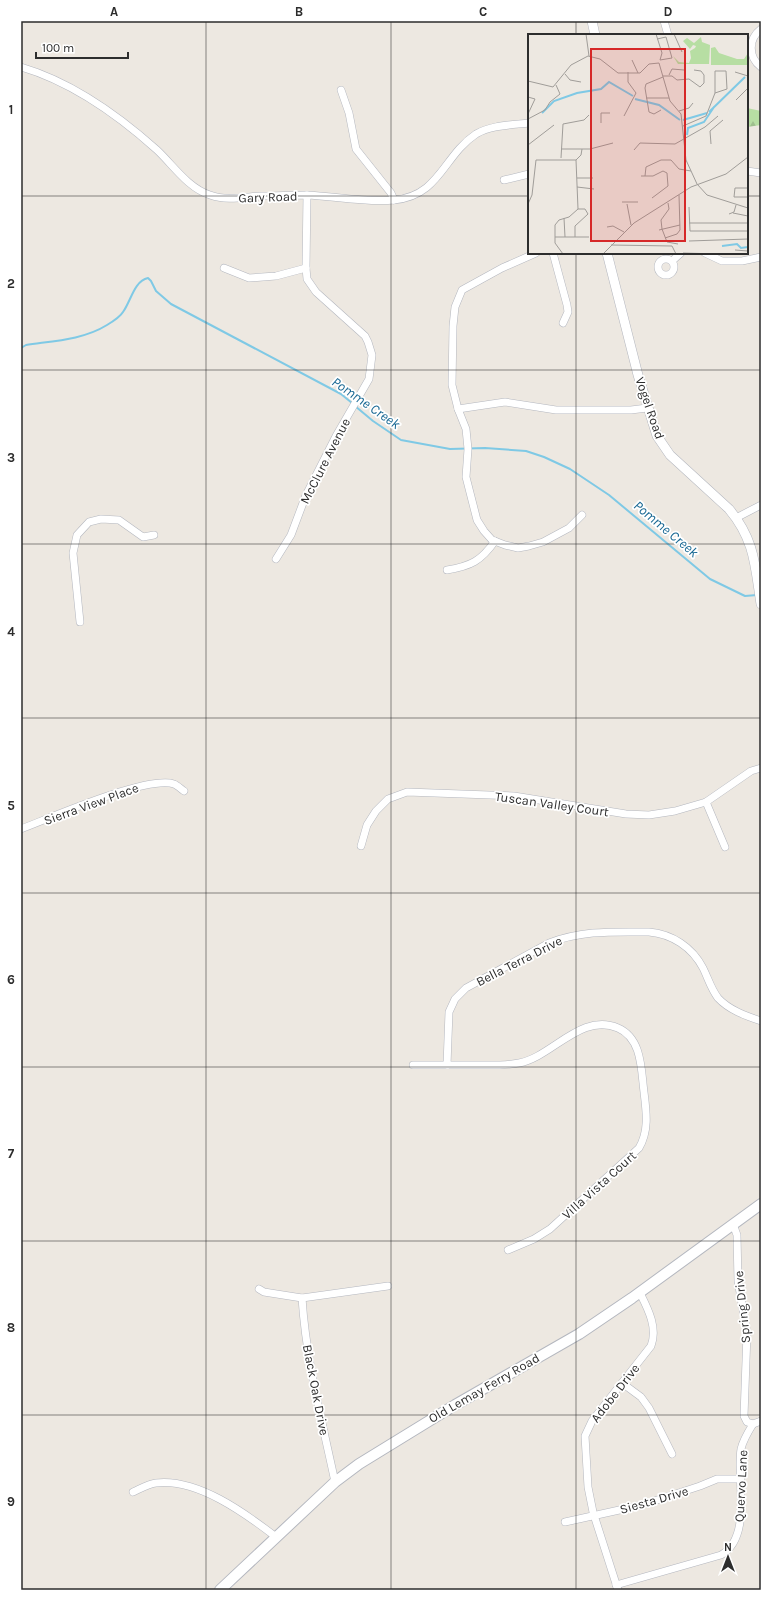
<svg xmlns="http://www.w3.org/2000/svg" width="782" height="1611" font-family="Karla,sans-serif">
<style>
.forest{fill:url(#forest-firs)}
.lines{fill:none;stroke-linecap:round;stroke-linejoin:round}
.stream{stroke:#7fc9e5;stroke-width:2}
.minor-casing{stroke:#b4b7bf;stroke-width:8}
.tertiary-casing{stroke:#b4b7bf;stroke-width:10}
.secondary-casing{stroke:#b4b7bf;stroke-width:12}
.minor{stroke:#fff;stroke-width:7}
.tertiary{stroke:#fff;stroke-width:9}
.secondary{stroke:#fff;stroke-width:10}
.grid{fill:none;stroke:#2d2d2d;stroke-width:1;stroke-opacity:0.55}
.labels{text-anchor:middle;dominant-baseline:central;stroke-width:3.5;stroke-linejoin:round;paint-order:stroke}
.street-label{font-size:13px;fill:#2d2d2d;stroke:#fff}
.water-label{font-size:14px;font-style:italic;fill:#1a6994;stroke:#fff}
.inset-river{fill:none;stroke:#7fc9e5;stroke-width:2}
.inset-road{fill:none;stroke:#a09d99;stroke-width:1}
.view{fill:#d62828;fill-opacity:0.15;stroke:#d62828;stroke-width:2}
.inset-edge{fill:none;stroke:#2d2d2d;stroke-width:2}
.neatline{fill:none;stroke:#2d2d2d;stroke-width:1.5}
.grid-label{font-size:13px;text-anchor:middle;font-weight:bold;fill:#2d2d2d}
</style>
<defs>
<pattern id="forest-firs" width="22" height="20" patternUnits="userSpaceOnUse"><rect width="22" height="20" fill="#b7dea3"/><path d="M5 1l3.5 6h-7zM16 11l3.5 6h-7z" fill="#9ebf8d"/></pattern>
</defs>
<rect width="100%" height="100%" fill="#ede8e1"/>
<path class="forest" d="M747 108 761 111V125L747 127Z"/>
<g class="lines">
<g class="stream">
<path d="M21 348 26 345C52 341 83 340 107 325 112 322 120 317 123 312 131 301 134 281 148 278L151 281 156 291 171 304 341 394 352 403"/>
<path d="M355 406 373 421 401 440 450 449 485 448 526 451 544 457 570 469 609 495 710 579 745 596 757 595"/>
</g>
<g class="minor-casing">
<g id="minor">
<path d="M664 21 668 35"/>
<path d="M761 29C748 39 748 57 761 67"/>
<path d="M21 67C72 82 118 115 157 150 173 165 188 188 210 195 226 201 244 197 261 196 276 196 291 195 306 195 335 196 365 203 394 200 440 196 443 156 476 134 491 125 512 125 529 123"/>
<path d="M341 90 349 113 356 149 391 193 394 200"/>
<path d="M747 171 761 173"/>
<path d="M504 180 529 174"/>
<path d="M536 253 502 268 462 290 455 307 453 326 452 385 458 409 466 429 468 449 466 477 477 520 484 531 492 540 505 545 518 548 529 546 543 542 569 528 582 515"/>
<path d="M553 253 567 305 568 312 563 323"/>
<path d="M705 253 722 261H742L761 257"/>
<circle cx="666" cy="267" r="8"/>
<path d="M672 261 681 253"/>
<path d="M224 268 249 278 276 276 306 268"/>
<path d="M458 409 505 402 556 410H631L647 408"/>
<path d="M736 518 761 505"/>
<path d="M276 559 291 535 306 495 336 436 369 379 372 355 368 342 365 336 316 292 307 279 306 268 307 195"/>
<path d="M447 570C471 566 481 561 495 541"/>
<path d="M80 622 73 553 77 535 89 522 101 519 119 520 143 537 154 535"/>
<path d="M706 802 725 847"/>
<path d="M21 829C50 818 148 775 174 784 177 785 181 789 184 791"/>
<path d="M361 846 367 825 376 811 388 799 407 792 514 796 626 814 649 815 675 811 706 802 751 771 761 768"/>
<path d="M413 1065C433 1065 453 1065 473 1065 488 1065 504 1066 519 1063 552 1057 581 1012 618 1028 639 1037 641 1062 643 1083 645 1105 651 1128 639 1148L550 1229 534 1239 508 1250"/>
<path d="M447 1065 449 1012 455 999 466 988 549 943C584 930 613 932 649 932 672 934 692 947 703 968 708 978 711 989 718 998 729 1010 746 1016 761 1021"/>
<path d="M733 1224 737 1235 738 1281 747 1333 744 1416 747 1422 753 1424 761 1421"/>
<path d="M259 1289 264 1292 302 1298 388 1286"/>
<path d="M302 1298C306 1360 322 1421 335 1482"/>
<path d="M622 1383 641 1397 649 1408 672 1454"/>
<path d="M133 1492C140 1489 148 1484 156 1483 197 1478 245 1513 276 1537"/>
<path d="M565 1522 642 1505 700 1486 717 1479H741"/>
<path d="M616 1585 721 1555C753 1537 736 1479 741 1449 743 1440 748 1432 753 1424"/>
<path d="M618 1590 593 1512 588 1487 585 1436 592 1421 651 1346C658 1328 648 1309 640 1293"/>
</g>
</g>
<g class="tertiary-casing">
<g id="tertiary">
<path d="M592 21 595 35"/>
<path d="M607 253 638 375 657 436 670 455 729 509C755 540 755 566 761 604"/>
</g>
</g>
<g class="secondary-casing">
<path id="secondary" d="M220 1590 335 1482 359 1464 455 1405 579 1334 632 1298 761 1204"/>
</g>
<use href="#minor" class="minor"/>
<use href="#tertiary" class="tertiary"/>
<use href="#secondary" class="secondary"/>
</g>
<path class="grid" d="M206 21V1590M391 21V1590M576 21V35M21 196H529M747 196H761M576 253V1590M21 370H761M21 544H761M21 718H761M21 893H761M21 1067H761M21 1241H761M21 1415H761"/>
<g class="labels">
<g class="street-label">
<text transform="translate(268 197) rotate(-2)">Gary Road</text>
<text transform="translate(650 408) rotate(71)">Vogel Road</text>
<text transform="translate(325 461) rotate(-63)">McClure Avenue</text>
<text transform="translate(91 804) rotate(-20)">Sierra View Place</text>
<text transform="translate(552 804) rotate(8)">Tuscan Valley Court</text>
<text transform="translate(519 961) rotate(-27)">Bella Terra Drive</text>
<text transform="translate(599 1185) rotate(-42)">Villa Vista Court</text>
<text transform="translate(742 1307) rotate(-96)">Spring Drive</text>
<text transform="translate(484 1388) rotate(-30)">Old Lemay Ferry Road</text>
<text transform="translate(316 1390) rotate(79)">Black Oak Drive</text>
<text transform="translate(615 1393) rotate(-52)">Adobe Drive</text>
<text transform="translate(741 1486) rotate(-87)">Quervo Lane</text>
<text transform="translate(654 1500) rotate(-16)">Siesta Drive</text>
</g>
<g class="water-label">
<text transform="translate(366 403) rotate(35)">Pomme Creek</text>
<text transform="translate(666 529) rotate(40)">Pomme Creek</text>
</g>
</g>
<g transform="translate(528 34)">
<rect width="220" height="220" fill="#ede8e1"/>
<path d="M173 3 174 8 182 11 181 30H150L145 22 151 28 161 29 163 24 162 17 167 14 168 12 165 11 162 15 155 7 159 4 166 9ZM187 13 191 19 209 25H216L220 19V31H183V14Z" fill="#b7dea3"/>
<path class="inset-river" d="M107 65 131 71 152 86M181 78 217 43M14 79 26 67 49 59 73 55 81 48 105 62M155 86 179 79M159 101 160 94 176 88 186 73M194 212 209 210 213 214 220 213"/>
<path class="inset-road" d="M58 0 61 22M128 0 134 19 132 26M146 0 154 18M129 5 138 3 144 24 132 26M104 26 110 39M131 29 142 67 153 80 158 126 169 150M207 38 220 42M37 40 42 46 53 48M141 41 144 35 156 36M135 42H144L149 46 161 45 172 53 176 49V41L173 37 166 36M0 47 25 53 43 31 60 22 72 25 90 39H112L121 30 131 29M0 63 7 65 0 80M118 64H141M208 66 220 54M133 76 126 80 121 78 117 54 118 50 135 43M151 77 161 74 165 69M96 82 108 59 100 48V38M0 85 17 76 22 68 32 60 28 51M73 89V79H82M155 92 178 82 187 59 199 55 198 37H187V59M183 110 182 97 195 86M0 111 26 91M33 115H62L85 109M106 116 112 109 147 110 177 93 190 82M33 124 35 90 56 86 61 81M48 126 53 121 54 115M113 142H125L135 137 139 139 140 152 124 164M117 142 118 133 133 126H143L151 135 163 137M49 144H65M169 150 179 161 220 174M49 153 66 155M220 154H207L206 163H220M94 168H110M140 169 141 175 133 186 134 195 139 208 150 210M0 170 4 161 8 126H48L50 175 41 183 31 186 27 191V209L35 220M99 170 103 191M161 173 162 197H220M205 179 220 182M201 180 206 178 208 171M36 184 37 203M161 189H220M79 193 85 192 96 198M131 196 152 191M27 203H61M47 203V192L60 180 57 175H50M137 204 149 200 152 196 151 161M161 207 220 205M83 211 144 212 148 220M207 216 220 217M155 219 191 220M75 220 106 189 163 153 198 140 220 123"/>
<path class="view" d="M63 15H157V207H63Z"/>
<rect width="220" height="220" class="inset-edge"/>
</g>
<rect width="782" height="1611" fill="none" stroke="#ffffff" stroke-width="44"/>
<g transform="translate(728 1557)" stroke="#ffffff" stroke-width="3" paint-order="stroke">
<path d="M0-3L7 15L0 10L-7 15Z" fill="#2d2d2d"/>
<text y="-6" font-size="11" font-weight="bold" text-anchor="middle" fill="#2d2d2d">N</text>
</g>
<path d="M36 52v6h92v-6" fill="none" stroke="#2d2d2d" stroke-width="2"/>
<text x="42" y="52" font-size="12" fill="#2d2d2d" stroke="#ffffff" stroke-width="3" paint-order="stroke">100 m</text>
<rect x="22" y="22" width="738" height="1567" class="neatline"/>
<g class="grid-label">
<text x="114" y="16">A</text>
<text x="299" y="16">B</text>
<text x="483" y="16">C</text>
<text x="668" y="16">D</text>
<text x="11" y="114">1</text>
<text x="11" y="288">2</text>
<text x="11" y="462">3</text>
<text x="11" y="636">4</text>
<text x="11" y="810">5</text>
<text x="11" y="984">6</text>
<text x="11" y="1158">7</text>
<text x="11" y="1332">8</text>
<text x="11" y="1506">9</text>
</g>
</svg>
